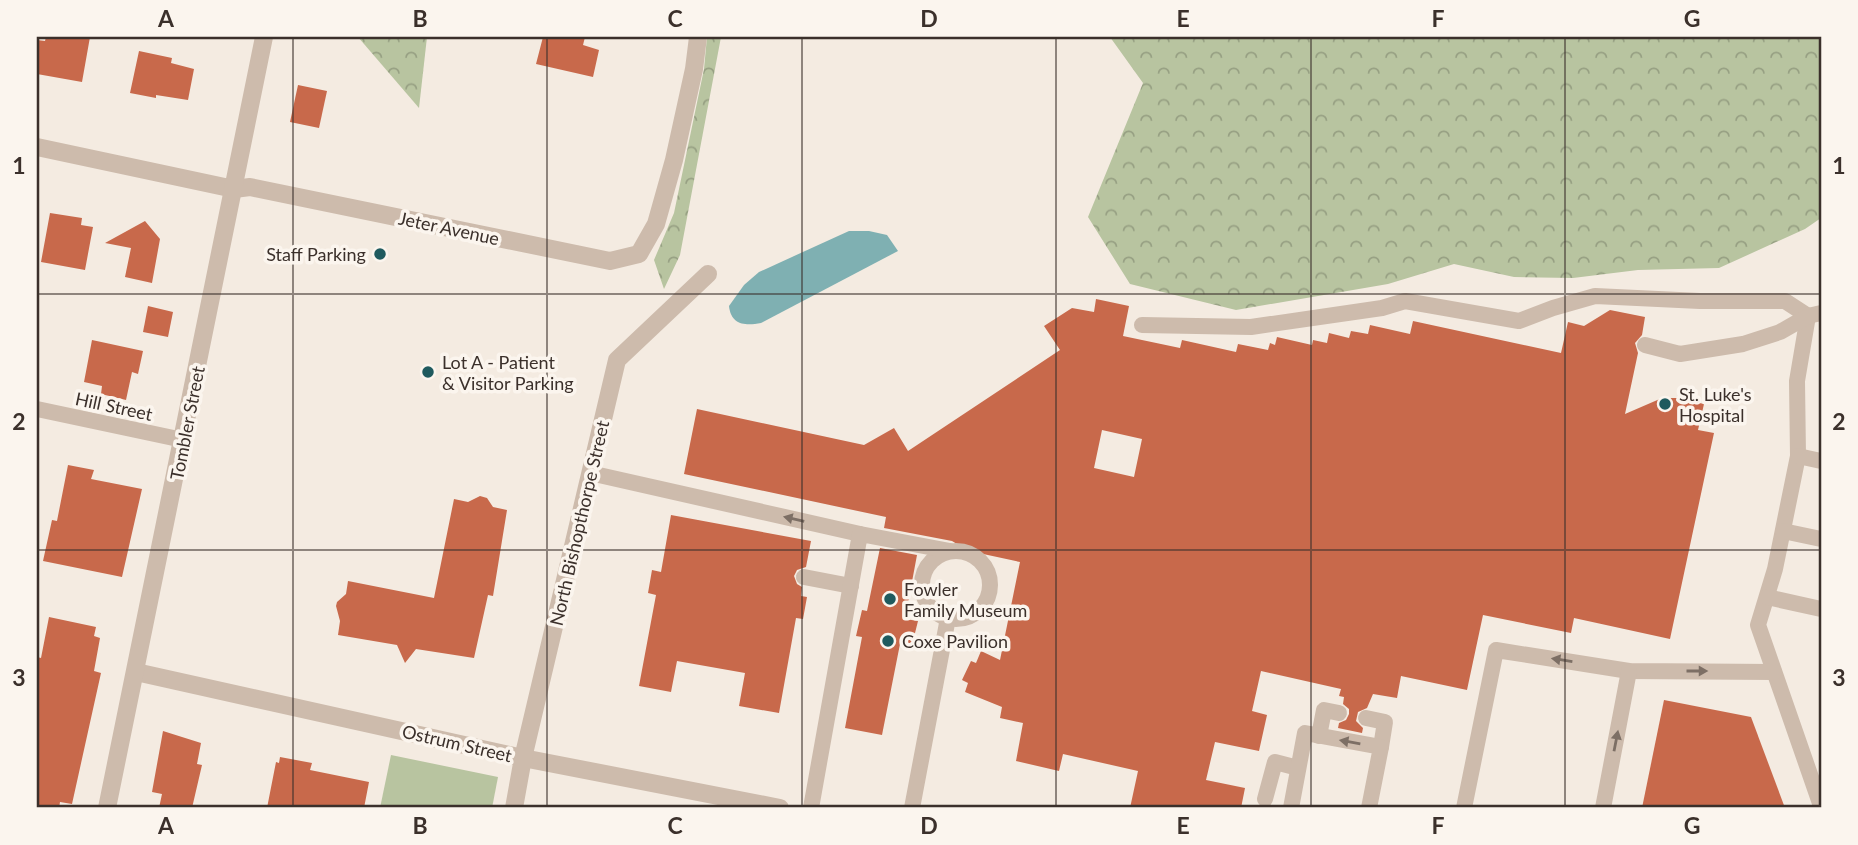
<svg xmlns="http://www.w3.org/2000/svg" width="1858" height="845" font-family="Lato,sans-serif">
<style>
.forest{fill:url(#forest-crowns)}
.garden{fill:#b8c4a0}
.water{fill:#7fb0b2}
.building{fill:#c8694b;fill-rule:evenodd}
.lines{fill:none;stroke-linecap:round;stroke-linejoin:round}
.lane{stroke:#cdbbac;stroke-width:16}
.street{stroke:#cdbbac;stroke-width:18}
.oneway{fill:#7d6f65}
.grid{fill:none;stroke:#3b302b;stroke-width:2;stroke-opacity:0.55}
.poi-dot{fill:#1f5a5e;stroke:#fbf5ee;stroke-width:2.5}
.labels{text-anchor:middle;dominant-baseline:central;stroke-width:7;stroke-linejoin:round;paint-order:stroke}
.street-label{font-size:18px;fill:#3b302b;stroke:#fbf5ee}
.poi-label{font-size:18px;fill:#3b302b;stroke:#fbf5ee;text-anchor:start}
.neatline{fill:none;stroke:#3b302b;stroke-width:2.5}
.grid-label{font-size:23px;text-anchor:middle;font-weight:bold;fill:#3b302b}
</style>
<defs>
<pattern id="forest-crowns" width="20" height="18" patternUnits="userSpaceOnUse" patternTransform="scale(1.75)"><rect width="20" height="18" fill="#b8c4a0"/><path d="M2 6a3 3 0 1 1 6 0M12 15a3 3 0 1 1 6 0" fill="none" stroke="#97a083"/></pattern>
</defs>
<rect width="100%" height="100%" fill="#f4ebe1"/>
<g class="forest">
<path d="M358 37H427L419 108Z"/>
<path d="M707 37H721L680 255 664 289 654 260 674 213 704 69Z"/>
<path d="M1110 37H1821V218L1805 229 1719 268 1638 270 1573 278 1514 277 1454 264 1388 284 1236 310 1130 284 1088 217 1143 83Z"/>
</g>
<path class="garden" d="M391 755 498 777 492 808H380Z"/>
<path class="water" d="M849 231H869L887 235 898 251 761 323C745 326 731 325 729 306L744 285 759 272Z"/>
<g class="building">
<path d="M46 37H90L82 82 37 74V40L45 41Z"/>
<path d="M543 37H585L583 45 599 50 593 77 536 64Z"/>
<path d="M139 51 172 58 171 63 194 69 188 100 156 95V98L130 93Z"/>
<path d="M298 85 327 91 319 128 290 122Z"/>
<path d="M50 213 82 218 81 225 93 227 85 270 41 262Z"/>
<path d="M145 221 160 239 152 283 125 277 131 248 105 243Z"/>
<path d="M1096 299 1129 306 1123 336 1180 348 1182 340 1236 352 1238 344 1268 350 1270 343 1275 345 1277 337 1312 345 1313 340 1327 343 1329 333 1349 338 1351 331 1368 334 1370 325 1410 334 1413 321 1561 353 1568 322 1584 326 1610 310 1645 317 1642 335 1635 343 1638 353 1625 414 1662 398H1678L1704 404 1698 430 1714 433 1670 639 1574 618 1571 633 1483 615 1467 690 1401 676 1397 698 1373 694 1367 708 1358 712 1356 721 1363 728 1362 733 1338 728 1339 723 1346 720 1349 714V709L1343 704 1344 697 1339 696 1341 689 1261 671 1252 711 1267 715 1259 751 1215 742 1206 780 1245 788 1241 808H1130L1138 771 1063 754 1059 771 1016 761 1023 723 1000 718 1002 707 965 692 968 683 962 680 971 661 976 663 981 651 1000 660 1020 562 960 549 957 544 952 541 884 528 886 517 684 474 697 409 864 445 894 428 908 451 1060 350 1044 326 1072 308 1094 312ZM1102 430 1142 439 1134 477 1094 468Z"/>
<path d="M148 306 173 312 168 337 143 332Z"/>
<path d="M92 340 143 351 138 374 132 372 126 400 101 394 102 386 84 382Z"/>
<path d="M68 465 94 470 91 479 142 489 122 577 43 561 52 520 57 521Z"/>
<path d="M480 496 487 498 493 507 507 510 493 596 488 595 474 658 416 649 405 663 397 645 338 635 340 621 336 606 337 602 346 594 348 581 434 598 454 499 468 502Z"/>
<path d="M671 515 811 541 806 567 797 570 794 576 797 584 802 587 801 596 807 597 803 619 796 618 779 713 739 706 745 673 677 661 671 692 639 686 656 595 648 593 652 570 661 572Z"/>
<path d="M880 548 917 555 905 619 918 621 915 633 912 647 900 644 882 735 845 728 862 637 856 636 862 610 867 611Z"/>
<path d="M49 617 96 627 94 636 100 638 94 671 101 673 72 804 60 802 59 808H37V657L41 658Z"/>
<path d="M1664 700 1751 717 1785 808H1642Z"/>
<path d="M163 731 201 743 197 764 202 765 192 808H159L162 794 152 792Z"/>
<path d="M280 757 312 763 310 770 369 782 364 808H267L276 762 279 763Z"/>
</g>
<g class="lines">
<g class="lane">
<path d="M1808 316 1797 381 1798 456 1775 569 1758 625 1821 806"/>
<path d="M1142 325 1251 327 1382 308 1405 301 1519 321 1553 308 1595 296 1700 301H1785L1808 316"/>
<path d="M1645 345 1680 354 1743 344 1780 332 1808 316 1821 313"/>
<path d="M37 409 183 440"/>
<path d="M1798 456 1821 461"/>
<path d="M590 473 860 534"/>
<path d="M1783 531 1821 539"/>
<circle cx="956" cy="585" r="34"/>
<path d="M804 577 851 586"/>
<path d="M1767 597 1821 609"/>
<path d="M1366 718 1385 722 1381 747"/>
<path d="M1319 736 1324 710 1339 713"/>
<path d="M1265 799 1275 762 1298 768"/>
<path d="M811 808 860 534 950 551"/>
<path d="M912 808 948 618"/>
<path d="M1291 808 1305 733 1381 747 1369 808"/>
<path d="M1464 808 1496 650 1629 671 1774 672"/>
<path d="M1603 808 1629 671"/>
</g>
<g class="street">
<path d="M37 147 234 189 250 187 610 261 639 254 656 224 674 160 694 69 698 37"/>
<path d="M136 672 523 758 780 808"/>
<path d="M107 808 264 37"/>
<path d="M514 808 523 758 617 360 708 274"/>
</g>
</g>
<defs><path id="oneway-solid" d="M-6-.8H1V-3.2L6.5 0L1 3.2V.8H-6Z" transform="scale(1.75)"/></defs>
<g class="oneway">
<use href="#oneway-solid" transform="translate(794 519) rotate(-167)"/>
<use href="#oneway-solid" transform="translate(1562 660) rotate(-171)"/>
<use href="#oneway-solid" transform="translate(1697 671)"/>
<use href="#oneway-solid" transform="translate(1616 741) rotate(-79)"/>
<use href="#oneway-solid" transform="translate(1350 742) rotate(-170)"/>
</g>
<path class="grid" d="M293 37V808M547 37V808M802 37V808M1056 37V808M1311 37V808M1565 37V808M37 294H1821M37 550H1821"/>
<g class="poi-dot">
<circle cx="380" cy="254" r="7"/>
<circle cx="428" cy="372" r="7"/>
<circle cx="1665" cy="404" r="7"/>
<circle cx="890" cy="599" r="7"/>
<circle cx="888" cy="641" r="7"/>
</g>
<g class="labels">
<g class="street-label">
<text transform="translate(449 228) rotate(12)">Jeter Avenue</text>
<text transform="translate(114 406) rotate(12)">Hill Street</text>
<text transform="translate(187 423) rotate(-79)">Tombler Street</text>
<text transform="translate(579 523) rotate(-77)">North Bishopthorpe Street</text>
<text transform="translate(457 743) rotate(13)">Ostrum Street</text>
</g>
<g class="poi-label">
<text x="366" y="254" text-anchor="end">Staff Parking</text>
<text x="442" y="362">Lot A - Patient<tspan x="442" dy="21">&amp; Visitor Parking</tspan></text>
<text x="1679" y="394">St. Luke's<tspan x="1679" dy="21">Hospital</tspan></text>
<text x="904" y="589">Fowler<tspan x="904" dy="21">Family Museum</tspan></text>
<text x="902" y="641">Coxe Pavilion</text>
</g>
</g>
<rect width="1858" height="845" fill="none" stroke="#fbf5ee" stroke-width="77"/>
<rect x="38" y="38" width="1782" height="768" class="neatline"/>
<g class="grid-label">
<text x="166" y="27">A</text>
<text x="420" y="27">B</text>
<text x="675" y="27">C</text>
<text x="929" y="27">D</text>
<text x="1183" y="27">E</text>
<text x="1438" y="27">F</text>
<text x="1692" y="27">G</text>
<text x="19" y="174">1</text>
<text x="1839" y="174">1</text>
<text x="19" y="430">2</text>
<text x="1839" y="430">2</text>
<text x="19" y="686">3</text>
<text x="1839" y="686">3</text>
<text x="166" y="834">A</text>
<text x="420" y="834">B</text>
<text x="675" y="834">C</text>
<text x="929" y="834">D</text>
<text x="1183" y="834">E</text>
<text x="1438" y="834">F</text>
<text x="1692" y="834">G</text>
</g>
</svg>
